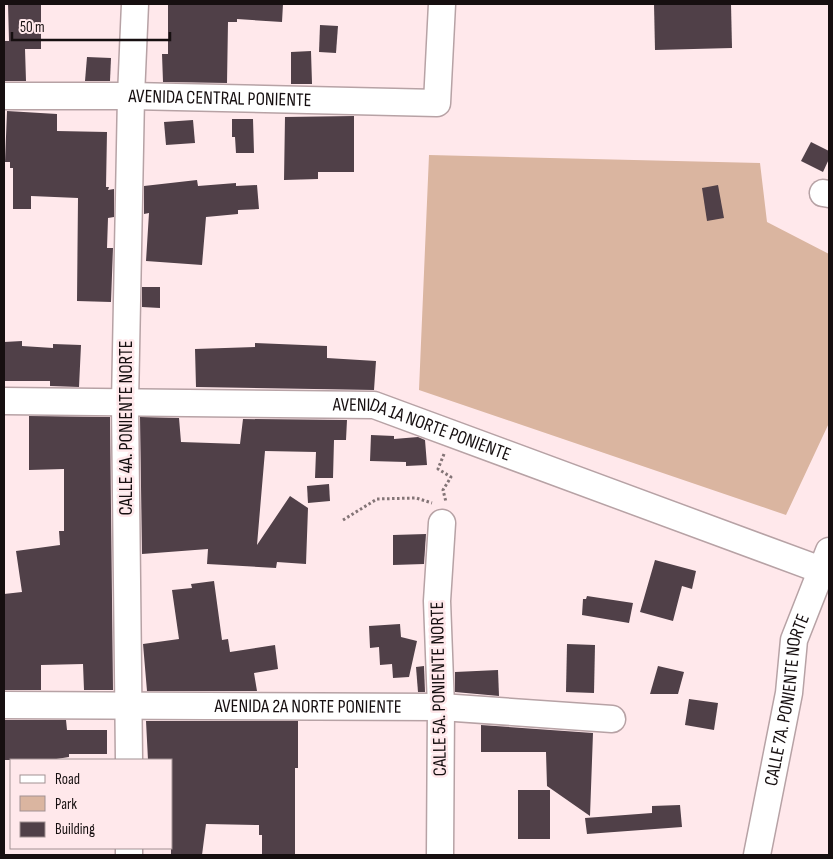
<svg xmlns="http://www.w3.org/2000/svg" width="833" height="859" font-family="'Sofia Sans Condensed',sans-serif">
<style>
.green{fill:#dab5a0}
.building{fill:#504048}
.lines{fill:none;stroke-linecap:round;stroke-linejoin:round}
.minor-casing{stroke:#b7a2a5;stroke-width:29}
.path{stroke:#837476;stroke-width:3;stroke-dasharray:2.5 2.5;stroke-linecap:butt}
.minor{stroke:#fff;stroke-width:26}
.labels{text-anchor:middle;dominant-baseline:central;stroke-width:5;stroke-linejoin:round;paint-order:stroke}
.street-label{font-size:19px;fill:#160f10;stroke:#ffe8eb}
</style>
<rect width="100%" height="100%" fill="#ffe8eb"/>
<path class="green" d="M429 155 760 163 767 222 829 254V423L786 515 419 390Z"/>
<g class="building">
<path d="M8 4H41V49H25L26 81H4V41H9Z"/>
<path d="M168 4H283L282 22 237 19V22H228L227 83 163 82 162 54H168Z"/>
<path d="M654 4H731L732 48 655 50Z"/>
<path d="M320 25 338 26 336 53 319 52Z"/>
<path d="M311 51 312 84H291V52Z"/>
<path d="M87 57 111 58 110 81H85Z"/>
<path d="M7 111 57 114V131L107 132 106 187H109L108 190 114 189V217L108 218 107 248H113L111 302 77 301 78 198 31 196V209H13V168H10V162H5Z"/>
<path d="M354 116V172H318V179L284 180 285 117Z"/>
<path d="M232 119H253L254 153H236L235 137H232Z"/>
<path d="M193 120 195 143 166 145 164 122Z"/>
<path d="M811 142 829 151V159L823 172 801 161Z"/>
<path d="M197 180 198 186 236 183V186L257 185 259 209 238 210V214L206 217 202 265 146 261 149 213 144 214V186Z"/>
<path d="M718 185 724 218 707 221 702 188Z"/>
<path d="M142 287H160V308L142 307Z"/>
<path d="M22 341V346L53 348V344L81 345 79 387 50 386V381H4V342Z"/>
<path d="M255 343 327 346V358L376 361 374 390 196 387 195 349 255 347Z"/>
<path d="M29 416 110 417 113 690H84L83 664 41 665V690H4V594L22 592 16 551 60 545 59 531H64V469L29 470Z"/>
<path d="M140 417 179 418 181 442 240 444 243 419 347 420 346 440H334L333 478H315L316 452 265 451 257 545 290 496 308 508 306 564 277 562 276 568 207 564 208 549 142 554Z"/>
<path d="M371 435 394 436V439L418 437 425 440 427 465 406 466V462L370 461Z"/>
<path d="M329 484 330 501 308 503 307 486Z"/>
<path d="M426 534 424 564 393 565V535Z"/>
<path d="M655 560 696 571 692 589 682 586 673 621 640 612Z"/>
<path d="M214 581 222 640 228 639 230 652 275 645 278 669 254 673 257 691H147L143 644 179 639 172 590 192 588 191 584Z"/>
<path d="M587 596 633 603 629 623 582 615 583 599H586Z"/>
<path d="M400 624 401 637 417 641 409 677 393 678 392 664 380 665 379 647 370 648 369 626Z"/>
<path d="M567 644 595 645 594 693 566 692Z"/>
<path d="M424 666 425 692H418L416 667Z"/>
<path d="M658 666 684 672 678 694H650Z"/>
<path d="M498 670 499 696 455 692V672Z"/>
<path d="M689 699 718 703 714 730 685 725Z"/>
<path d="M4 720H66L67 730H107V754H69V757L50 760H4Z"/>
<path d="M146 721H298V768H295V855H262V835H259V825L206 824 202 855H171V760H148Z"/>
<path d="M481 725 593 733 590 816 547 786 546 752H481Z"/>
<rect x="518" y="790" width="32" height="49"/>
<path d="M680 805 682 827 587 834 585 818 652 813V806Z"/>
</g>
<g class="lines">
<g class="minor-casing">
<g id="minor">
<path id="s1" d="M4 96H131L437 103 442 4"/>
<path d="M823 193 829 194"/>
<path id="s2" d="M4 401 374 405 829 573"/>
<path id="s3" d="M4 705 441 707 612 719"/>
<path d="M129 760 125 403 131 96 135 4"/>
<path d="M129 855V848"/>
<path d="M440 855 441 707 437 601 442 523"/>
<path id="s4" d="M757 855 789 693 794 640 829 551"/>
</g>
</g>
<g class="path">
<path d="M444 454 438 469 451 477 443 490 446 502"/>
<path d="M343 520 377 499 416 498 432 503"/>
</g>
<use href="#minor" class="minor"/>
</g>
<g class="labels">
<g class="street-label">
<text stroke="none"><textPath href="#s1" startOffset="216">AVENIDA CENTRAL PONIENTE</textPath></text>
<text transform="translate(126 428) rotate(-90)">CALLE 4A. PONIENTE NORTE</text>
<text stroke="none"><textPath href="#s2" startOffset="422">AVENIDA 1A NORTE PONIENTE</textPath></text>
<text transform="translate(439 689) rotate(-91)">CALLE 5A. PONIENTE NORTE</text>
<text stroke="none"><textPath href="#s4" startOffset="158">CALLE 7A. PONIENTE NORTE</textPath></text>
<text stroke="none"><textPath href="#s3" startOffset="304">AVENIDA 2A NORTE PONIENTE</textPath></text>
</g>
</g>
<rect width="833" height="859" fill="none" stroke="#160f10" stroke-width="10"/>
<rect x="10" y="759" width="162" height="90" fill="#ffe8eb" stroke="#a29193"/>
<rect x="20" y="775" width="25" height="8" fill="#ffffff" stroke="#a29193"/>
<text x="55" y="784" font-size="15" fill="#160f10">Road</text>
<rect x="20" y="796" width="25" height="15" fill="#dab5a0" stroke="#a29193"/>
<text x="55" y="809" font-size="15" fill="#160f10">Park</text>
<rect x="20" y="822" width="25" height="15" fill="#504048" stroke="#a29193"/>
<text x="55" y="834" font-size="15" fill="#160f10">Building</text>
<path d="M12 32v8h158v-8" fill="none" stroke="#160f10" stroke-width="2.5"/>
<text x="20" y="32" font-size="15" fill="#160f10" stroke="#ffe8eb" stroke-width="4" paint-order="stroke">50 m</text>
</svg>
